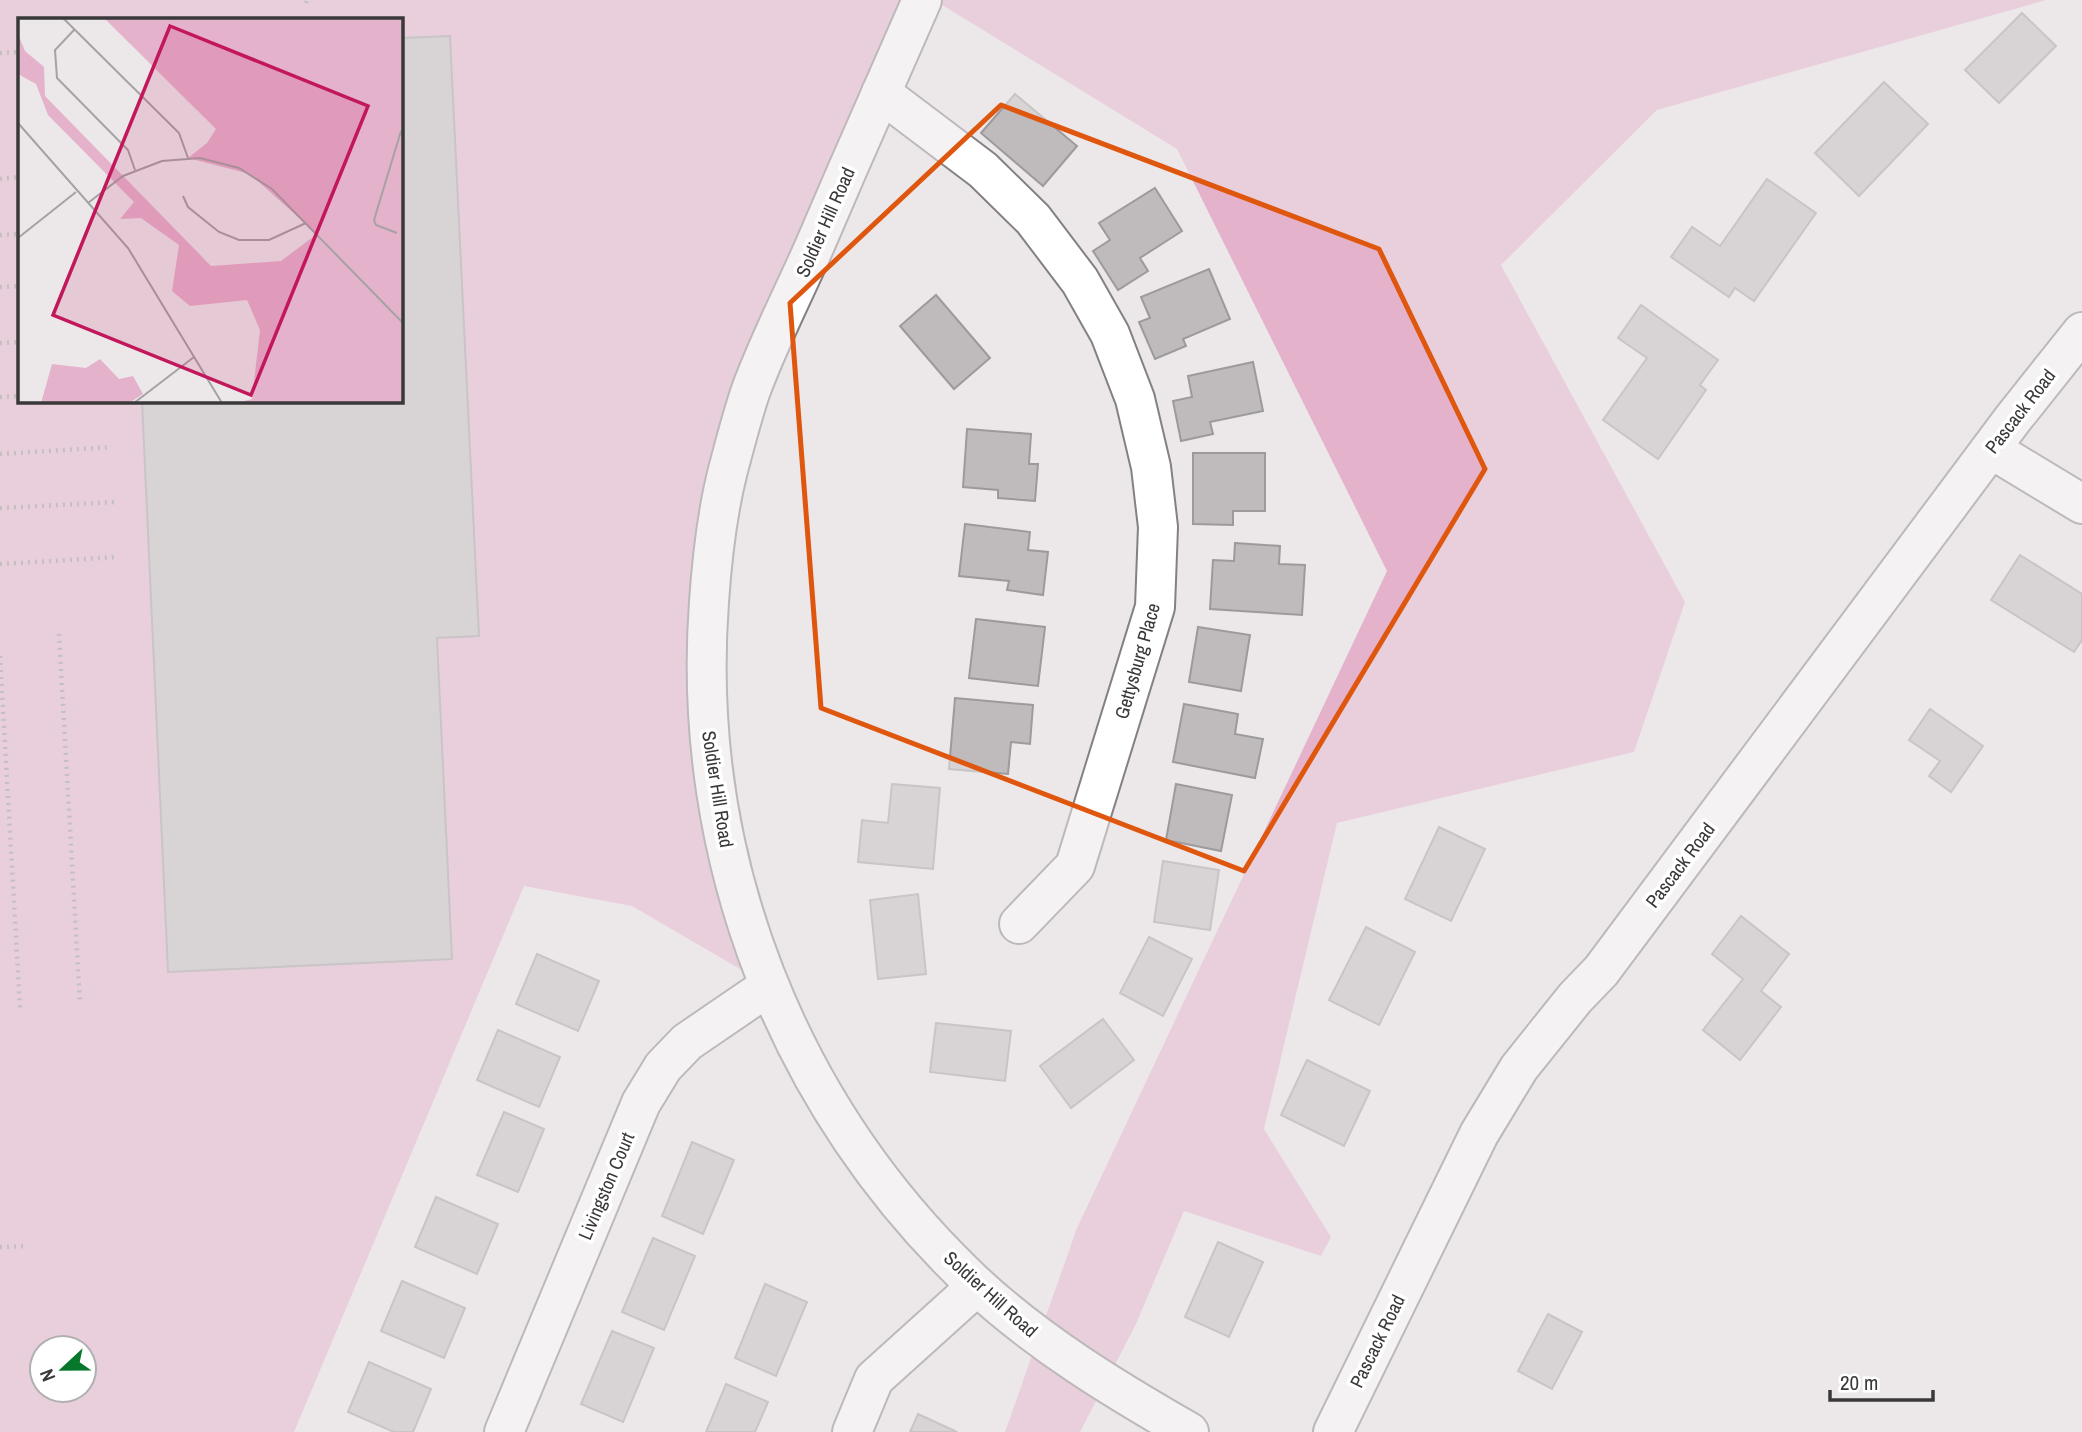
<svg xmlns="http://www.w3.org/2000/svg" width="2082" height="1432" font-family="'Archivo Narrow',sans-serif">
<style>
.green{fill:#e5b2cc;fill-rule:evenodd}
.building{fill:#bfbbbd;stroke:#9d9a9b;stroke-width:2}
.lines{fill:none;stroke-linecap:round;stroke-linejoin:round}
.minor-casing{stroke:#848182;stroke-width:42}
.path{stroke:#928f91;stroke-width:4.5;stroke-dasharray:2 5;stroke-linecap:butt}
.minor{stroke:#fff;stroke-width:38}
.marked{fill:none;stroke:#df570e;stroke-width:5;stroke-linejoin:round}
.labels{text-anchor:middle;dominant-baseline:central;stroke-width:7;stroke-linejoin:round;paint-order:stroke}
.street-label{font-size:19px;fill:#3a393a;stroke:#fff}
.inset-road{fill:none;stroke:#a5a2a4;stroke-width:2}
.view{fill:#c2185b;fill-opacity:0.15;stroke:#c2185b;stroke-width:3.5}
.inset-edge{fill:none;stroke:#3a393a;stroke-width:3.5}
</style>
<rect width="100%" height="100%" fill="#ece8ea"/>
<g class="green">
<path d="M0 0H922L752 389 705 649 769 986 632 906 524 886 294 1432H0ZM19 19H401V401H19ZM42 1348H84V1390H42Z"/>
<path d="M934 0H2046L1657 110 1501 265 1685 602 1634 752 1337 823 1264 1129 1331 1237 1321 1256 1184 1211 1136 1324 1080 1432H1005L1077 1228 1387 571 1177 149Z"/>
</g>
<g class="building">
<path d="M2022 13 2056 46 1999 103 1965 70Z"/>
<path d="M450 36 479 636 437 638 452 959 168 972 142 401H401V38Z"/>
<path d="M1884 82 1928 124 1859 196 1815 153Z"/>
<path d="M1015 94 1077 146 1043 186 981 133Z"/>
<path d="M1767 179 1816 213 1754 301 1735 288 1729 297 1671 257 1692 227 1720 246Z"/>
<path d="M1155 188 1182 231 1140 258 1148 271 1118 290 1093 251 1110 240 1099 223Z"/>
<path d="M1209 269 1230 319 1183 339 1186 346 1155 359 1139 322 1150 318 1141 297Z"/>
<path d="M936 295 990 358 954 389 900 326Z"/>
<path d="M1641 305 1718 360 1700 385 1706 390 1658 459 1603 420 1647 358 1618 338Z"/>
<path d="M1253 362 1263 411 1210 422 1213 434 1181 441 1173 401 1192 397 1188 376Z"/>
<path d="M967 429 1031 434 1029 464H1038L1035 501 998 498V490L963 487Z"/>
<path d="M1193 453H1265V511H1233V525L1193 524Z"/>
<path d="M965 524 1030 532 1028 550 1048 552 1043 595 1007 590 1009 581 959 576Z"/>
<path d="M1235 543 1280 546 1279 564 1305 565 1302 615 1210 609 1213 560 1234 561Z"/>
<path d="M2020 555 2082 594V640L2074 652 1991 600Z"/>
<path d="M976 619 1045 627 1038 686 969 678Z"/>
<path d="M1198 627 1250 635 1241 691 1189 682Z"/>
<path d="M955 698 1033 705 1030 744 1011 742 1008 774 949 769Z"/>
<path d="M1184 704 1238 714 1235 734 1263 739 1255 778 1173 762Z"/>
<path d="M1930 709 1983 746 1951 792 1929 776 1940 761 1909 740Z"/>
<path d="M892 784 940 788 933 869 858 862 862 820 888 823Z"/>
<path d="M1176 784 1232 795 1221 851 1166 840Z"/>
<path d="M1439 827 1485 849 1451 921 1405 899Z"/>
<path d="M1163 861 1219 870 1210 930 1154 922Z"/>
<path d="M918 894 926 974 878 979 870 900Z"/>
<path d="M1741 916 1789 954 1761 991 1781 1007 1740 1060 1703 1030 1743 979 1712 954Z"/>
<path d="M1366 927 1415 952 1379 1025 1329 1000Z"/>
<path d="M1149 937 1192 959 1163 1016 1120 993Z"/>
<path d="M537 954 599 981 578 1031 516 1004Z"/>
<path d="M1103 1019 1134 1060 1071 1108 1040 1066Z"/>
<path d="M936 1023 1011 1031 1005 1081 930 1072Z"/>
<path d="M498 1030 560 1057 539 1107 477 1080Z"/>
<path d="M1307 1060 1370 1091 1344 1146 1281 1115Z"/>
<path d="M504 1112 544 1129 518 1192 477 1175Z"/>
<path d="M692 1142 734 1160 703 1234 662 1216Z"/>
<path d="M436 1197 498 1224 477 1274 415 1247Z"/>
<path d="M653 1238 695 1256 664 1330 622 1312Z"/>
<path d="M1218 1242 1263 1262 1229 1337 1185 1317Z"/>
<path d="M402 1281 465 1308 444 1358 381 1331Z"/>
<path d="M765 1284 807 1302 776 1376 735 1358Z"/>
<path d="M1548 1314 1582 1332 1552 1389 1518 1371Z"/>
<path d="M612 1331 654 1348 623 1422 581 1404Z"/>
<path d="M369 1362 431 1389 413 1432H394L348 1412Z"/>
<path d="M726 1384 768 1402 755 1432H706Z"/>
<path d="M918 1414 957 1432H910Z"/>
</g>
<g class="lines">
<g class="minor-casing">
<g id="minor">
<path d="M922 0C886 81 850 163 815 245 794 293 769 341 751 390 742 416 735 444 728 470 717 513 712 558 709 602 690 859 788 1109 976 1285 1040 1344 1114 1389 1189 1432"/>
<path d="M881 93 983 170 1033 219 1080 281 1110 334 1135 399 1151 467 1158 527 1155 607 1075 866 1019 924"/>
<path d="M1991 449 2082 504"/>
<path d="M504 1432 641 1103 663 1067 687 1042 769 986"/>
<path d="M852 1432 874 1379 977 1286"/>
<path d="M1333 1432 1479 1134 1519 1068 1575 998 1601 971 2012 420 2082 332"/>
</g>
</g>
<g class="path">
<path d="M306 3 307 0"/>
<path d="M0 53 19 52"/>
<path d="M0 179 19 177"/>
<path d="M0 235 19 234"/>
<path d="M0 287 19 286"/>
<path d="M0 343 19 342"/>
<path d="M0 397 19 396"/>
<path d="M0 454 112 447"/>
<path d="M0 508 115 502"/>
<path d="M0 564 118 557"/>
<path d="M59 634 80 1004"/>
<path d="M0 656 20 1008"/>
<path d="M0 1247 28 1246"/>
</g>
<use href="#minor" class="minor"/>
</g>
<path d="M0 0H2082V1432H0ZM1001 105 1379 249 1485 469 1244 871 821 708 790 303Z" fill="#ece8ea" fill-opacity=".55" fill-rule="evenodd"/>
<path class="marked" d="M1001 105 1379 249 1485 469 1244 871 821 708 790 303Z"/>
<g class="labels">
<g class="street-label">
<text transform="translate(825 222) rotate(-66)">Soldier Hill Road</text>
<text transform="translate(2020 411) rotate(-52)">Pascack Road</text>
<text transform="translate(1137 661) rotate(-74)">Gettysburg Place</text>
<text transform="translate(718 789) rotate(81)">Soldier Hill Road</text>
<text transform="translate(1680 865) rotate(-53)">Pascack Road</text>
<text transform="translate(606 1186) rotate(-67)">Livingston Court</text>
<text transform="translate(991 1294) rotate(42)">Soldier Hill Road</text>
<text transform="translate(1377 1341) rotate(-64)">Pascack Road</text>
</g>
</g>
<g transform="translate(18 18)">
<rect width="385" height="385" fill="#ece8ea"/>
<path d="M86 0H385V385H218L234 381 242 312 229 282 172 288 154 273 161 227 123 200 102 201 116 184 30 97 18 66 0 56V16L7 33 26 49 27 78 193 248 263 243 299 216 232 156 170 140 189 125 198 111ZM82 341 101 361 115 358 125 376 111 385H23L34 346 68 350Z" fill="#e5b2cc"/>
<path class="inset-road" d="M45 0 161 115 170 140M56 12 37 32 39 60 110 132 117 152M0 105 110 230 204 385M165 178 170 189 201 214 221 222H251L288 205M70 185 105 158 144 143 182 140 221 150 254 171 385 305M379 215 358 207 356 202 383 113M0 220 58 174M116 385 176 339"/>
<path class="view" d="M152 8 350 88 233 377 35 297Z"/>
<rect width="385" height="385" class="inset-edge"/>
</g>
<g transform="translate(63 1369) rotate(248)"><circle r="33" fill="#ffffff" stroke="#b0b0b0" stroke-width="2"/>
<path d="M0-5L12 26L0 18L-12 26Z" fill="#07772c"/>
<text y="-10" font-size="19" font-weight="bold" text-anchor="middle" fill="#3a393a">N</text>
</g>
<path d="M1830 1390v10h103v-10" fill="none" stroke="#3a393a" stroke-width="3.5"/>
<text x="1840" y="1390" font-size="21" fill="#3a393a" stroke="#ffffff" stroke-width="5" paint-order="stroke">20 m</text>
</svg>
